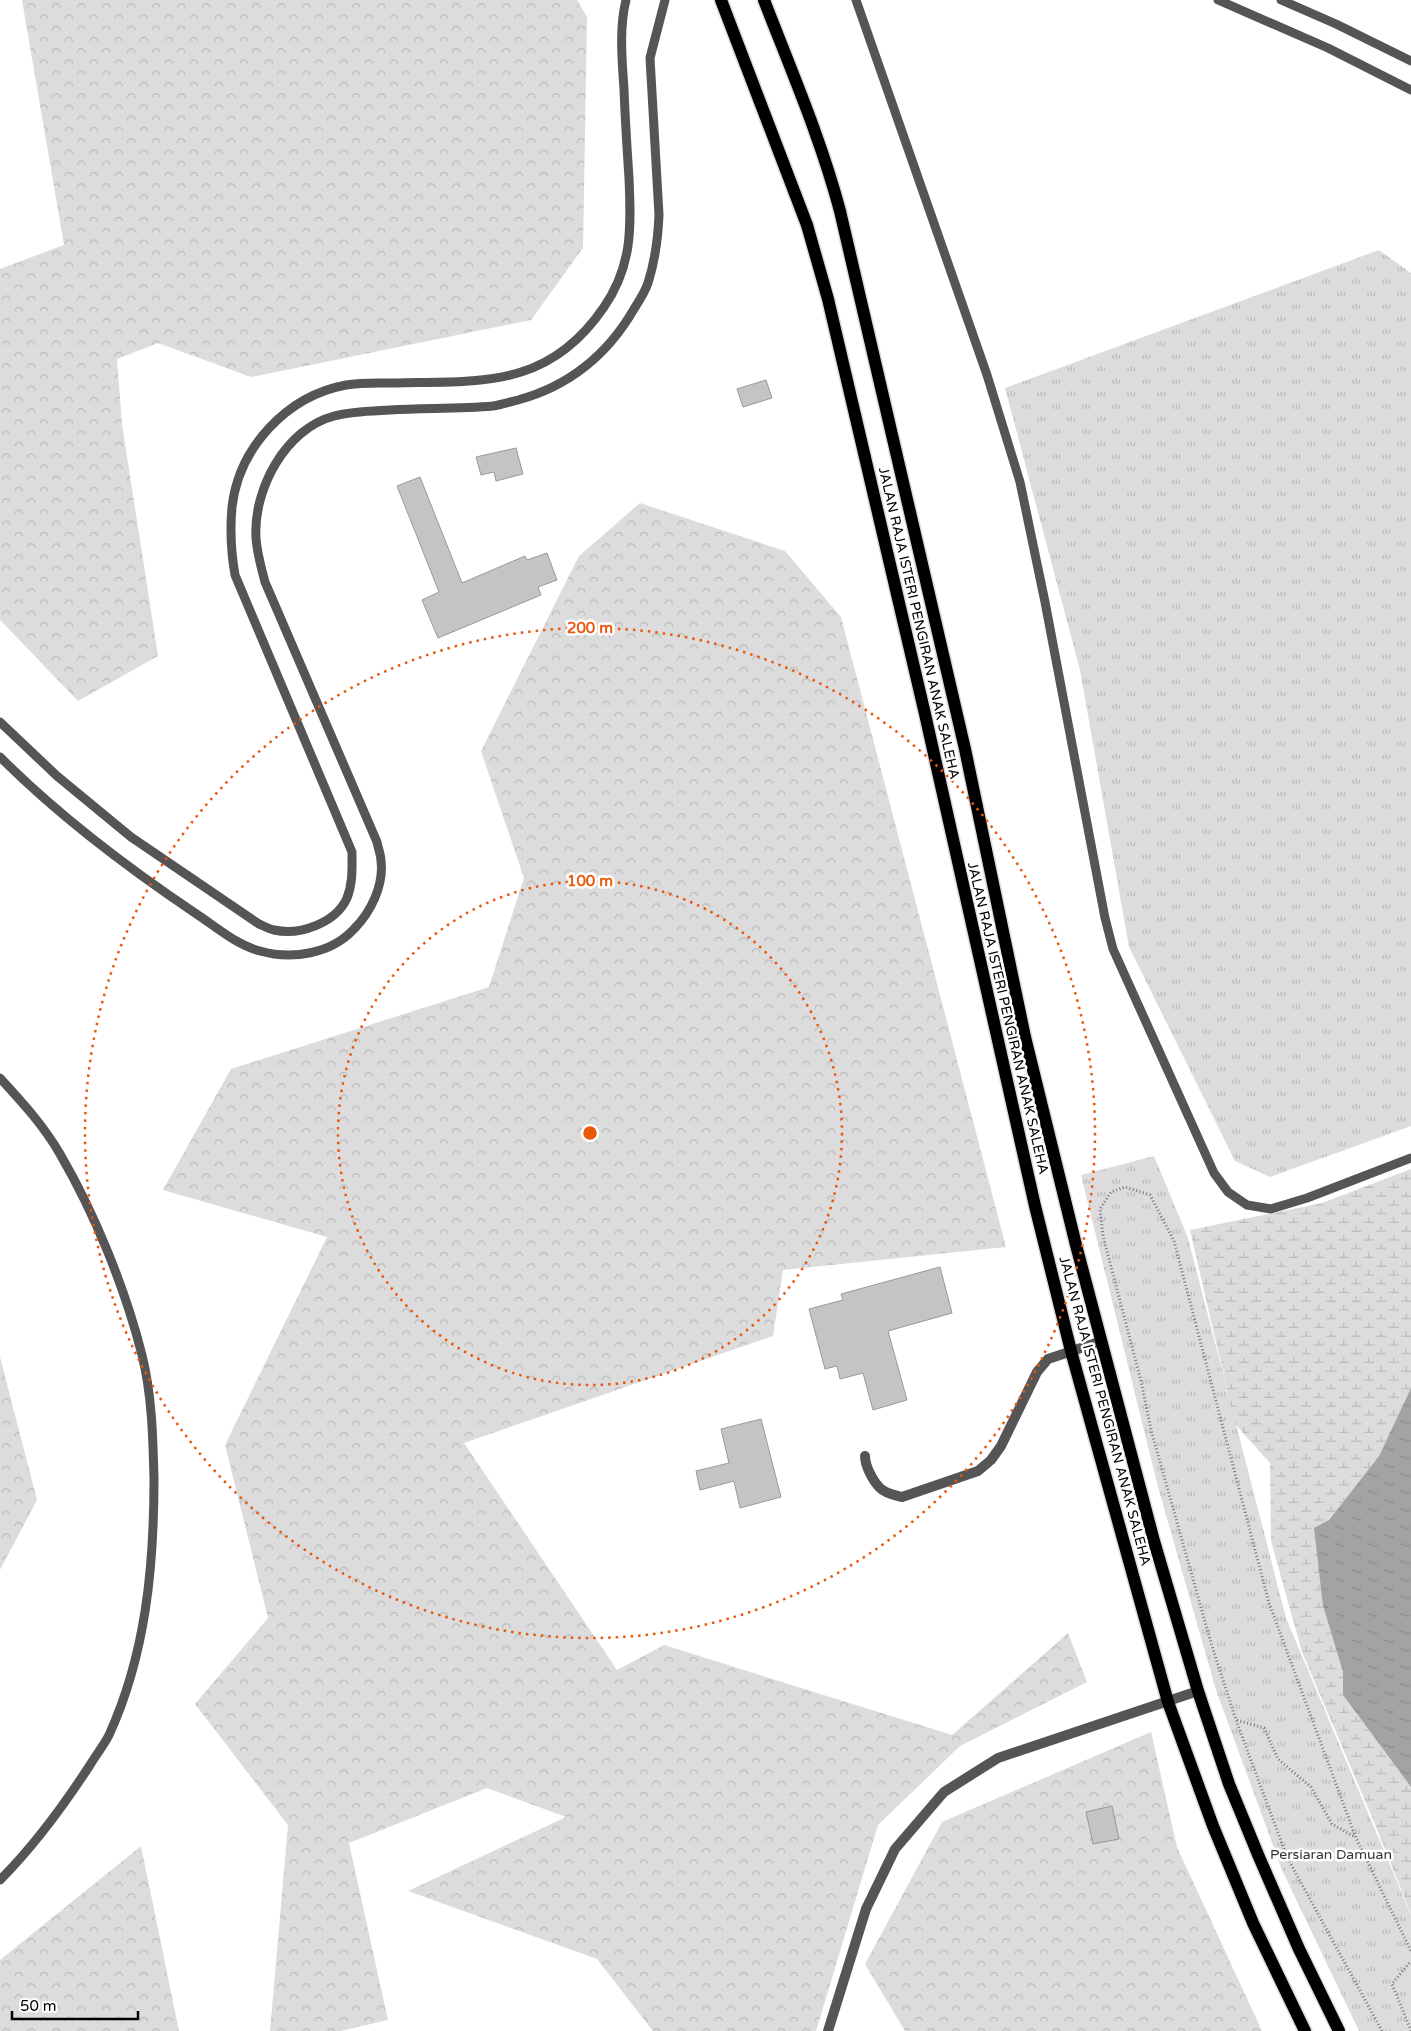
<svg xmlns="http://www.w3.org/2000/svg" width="1411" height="2031" font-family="'Varela Round',sans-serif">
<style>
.grass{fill:url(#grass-tufts)}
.forest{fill:url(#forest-crowns)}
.wetland{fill:url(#wetland-marsh)}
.water{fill:url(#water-ripples)}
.building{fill:#c4c4c4;stroke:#999}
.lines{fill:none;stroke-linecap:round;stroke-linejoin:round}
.primary-casing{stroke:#dbdbdb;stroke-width:15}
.path{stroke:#777;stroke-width:3;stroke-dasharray:1 2.5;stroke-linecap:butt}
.lane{stroke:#555;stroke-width:9}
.street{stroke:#555;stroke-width:10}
.primary{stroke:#000;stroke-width:12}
.ring{fill:none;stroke:#e8590c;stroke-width:2.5;stroke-dasharray:2.5 5}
.labels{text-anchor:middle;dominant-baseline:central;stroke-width:5;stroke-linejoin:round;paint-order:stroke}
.street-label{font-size:14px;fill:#000;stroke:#fff}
.park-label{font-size:14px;fill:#333;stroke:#fff}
.centre{fill:#e8590c;stroke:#fff;stroke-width:2.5}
.ring-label{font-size:15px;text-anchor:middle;font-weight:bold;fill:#e8590c;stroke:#fff;stroke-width:5;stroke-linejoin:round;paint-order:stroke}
</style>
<defs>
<pattern id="grass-tufts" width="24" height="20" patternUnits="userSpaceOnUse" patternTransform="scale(1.25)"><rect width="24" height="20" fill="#dcdcdc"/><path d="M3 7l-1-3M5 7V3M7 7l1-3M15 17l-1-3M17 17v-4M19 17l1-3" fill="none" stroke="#bbb"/></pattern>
<pattern id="forest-crowns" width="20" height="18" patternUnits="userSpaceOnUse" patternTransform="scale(1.25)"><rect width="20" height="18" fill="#dcdcdc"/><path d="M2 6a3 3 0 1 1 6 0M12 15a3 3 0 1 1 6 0" fill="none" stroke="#bbb"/></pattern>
<pattern id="wetland-marsh" width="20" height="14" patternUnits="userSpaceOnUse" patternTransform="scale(1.25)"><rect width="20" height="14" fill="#dcdcdc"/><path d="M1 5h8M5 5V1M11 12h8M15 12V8" fill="none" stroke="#bbb"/></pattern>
<pattern id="water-ripples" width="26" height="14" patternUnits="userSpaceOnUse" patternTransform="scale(1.25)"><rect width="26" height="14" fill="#a3a3a3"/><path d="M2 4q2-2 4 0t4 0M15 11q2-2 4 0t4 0" fill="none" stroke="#8b8b8b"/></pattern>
</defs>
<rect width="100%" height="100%" fill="#fff"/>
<g class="grass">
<path d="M1379 250 1411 273V1126L1270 1177 1235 1161 1129 947 1080 670 1005 388Z"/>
<path d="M1154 1156 1188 1238 1286 1618 1411 1915V2031H1359L1282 1870 1216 1690 1158 1487 1081 1175Z"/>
</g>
<g class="forest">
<path d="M22 0H577L587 17 583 248 531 320 251 377 158 343 117 359 122 424 158 656 78 701 0 620V269L64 245Z"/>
<path d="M640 503 785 551 841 617 1006 1247 783 1270 773 1336 464 1443 617 1670 664 1645 952 1735 1068 1633 1087 1682 960 1746 878 1825 816 2031H653L597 1959 408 1891 566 1817 487 1788 349 1843 388 2020 341 2031H270L288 1825 195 1704 268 1618 225 1445 327 1237 163 1190 231 1069 489 987 524 878 481 751 579 556Z"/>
<path d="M0 1357 37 1500 0 1570Z"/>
<path d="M1151 1732 1177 1847 1262 2031H905L865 1964 942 1822Z"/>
<path d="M141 1846 179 2031H0V1960Z"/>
</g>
<path class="wetland" d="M1411 1169V1388L1379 1456 1329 1520 1323 1606 1343 1672V1695L1411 1787V1914L1374 1822 1302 1652 1271 1541 1270 1463 1235 1424 1190 1230 1322 1203Z"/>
<path class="water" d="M1411 1388V1787L1343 1695V1672L1323 1606 1314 1528 1329 1520 1379 1456Z"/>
<g class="building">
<path d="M766 380 772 398 743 407 737 389Z"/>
<path d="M516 448 523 474 496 481 494 472 481 475 476 457Z"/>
<path d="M420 477 462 583 525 556 527 560 547 553 557 580 538 587 541 595 438 638 422 600 439 592 397 486Z"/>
<path d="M940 1267 952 1313 888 1331 907 1400 873 1410 863 1373 840 1379 837 1366 825 1369 809 1309 843 1300 841 1294Z"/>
<path d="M761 1419 781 1497 740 1508 734 1481 700 1490 696 1471 729 1463 721 1429Z"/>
<path d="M1112 1806 1119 1839 1093 1844 1086 1812Z"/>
</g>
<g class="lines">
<g class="primary-casing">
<g id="primary">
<path d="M721 0 807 225 828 299 925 714 1035 1206 1071 1351 1168 1702 1213 1826 1253 1923 1305 2031"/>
<path d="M764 0C791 70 821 139 840 211L965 749 1025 1037 1076 1245 1154 1541 1198 1691 1229 1784 1259 1857 1299 1949 1339 2031"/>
</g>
</g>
<g class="path">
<path d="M1237 1720 1264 1728 1278 1759 1311 1787 1332 1824 1355 1837"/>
<path d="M1382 2031 1287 1857 1236 1720 1211 1643 1151 1430 1141 1381 1103 1236 1100 1209 1111 1192 1125 1187 1150 1195 1174 1241 1269 1603 1356 1838 1411 1951"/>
<path d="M1411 2031 1392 1984 1411 1961"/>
</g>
<g class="lane">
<path d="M856 0 987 375 1020 482 1045 602 1105 918 1113 949 1214 1173 1228 1192 1247 1205 1271 1209 1307 1198 1411 1158"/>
<path d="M1218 0 1328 48 1411 90"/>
<path d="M1281 0 1336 24 1411 61"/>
<path d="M0 722 57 776 131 837 259 924C264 926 269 929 274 930 299 936 336 923 347 898 353 883 352 867 352 852L235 575C231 552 230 529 232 507 239 447 287 396 346 385 362 382 380 383 396 383 483 381 549 388 604 307 633 265 631 226 629 178 627 148 625 118 624 89 622 60 619 28 626 0"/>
<path d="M0 757C59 816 125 866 195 913 215 926 236 945 260 951 292 960 331 954 354 929 371 912 384 885 381 861 381 855 378 848 377 842L265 582C261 567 257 553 256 538 253 490 285 429 334 416 353 411 371 411 390 410 424 408 459 409 493 406 501 405 510 402 518 400 569 386 608 354 634 309 639 301 645 292 648 283 655 261 658 238 659 215L650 58 665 0"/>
<path d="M0 1078C22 1102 44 1126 60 1154 95 1214 125 1288 142 1355 152 1395 153 1438 154 1479 154 1566 146 1654 109 1735 104 1745 96 1755 90 1765 64 1805 34 1846 0 1880"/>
</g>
<g class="street">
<path d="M865 1456C865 1466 873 1481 880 1488 886 1494 895 1495 902 1497L978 1471 991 1460 1001 1446 1037 1372 1048 1359 1102 1341"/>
<path d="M828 2031 866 1909 895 1849 944 1792 998 1758 1198 1691"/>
</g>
<use href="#primary" class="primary"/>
</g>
<g class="ring">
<circle cx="590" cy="1133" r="252"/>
<circle cx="590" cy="1133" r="505"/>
</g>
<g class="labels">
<g class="street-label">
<text transform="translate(919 623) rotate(77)">JALAN RAJA ISTERI PENGIRAN ANAK SALEHA</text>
<text transform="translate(1008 1018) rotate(77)">JALAN RAJA ISTERI PENGIRAN ANAK SALEHA</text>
<text transform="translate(1105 1411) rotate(75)">JALAN RAJA ISTERI PENGIRAN ANAK SALEHA</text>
</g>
<g class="park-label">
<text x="1331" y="1854">Persiaran Damuan</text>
</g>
</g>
<circle cx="590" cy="1133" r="8" class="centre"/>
<g class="ring-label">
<text x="590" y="633">200 m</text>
<text x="590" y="886">100 m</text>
</g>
<path d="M12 2011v8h126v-8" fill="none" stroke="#000000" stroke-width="2.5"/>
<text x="20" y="2011" font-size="15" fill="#000000" stroke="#ffffff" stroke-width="4" paint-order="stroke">50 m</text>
</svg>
